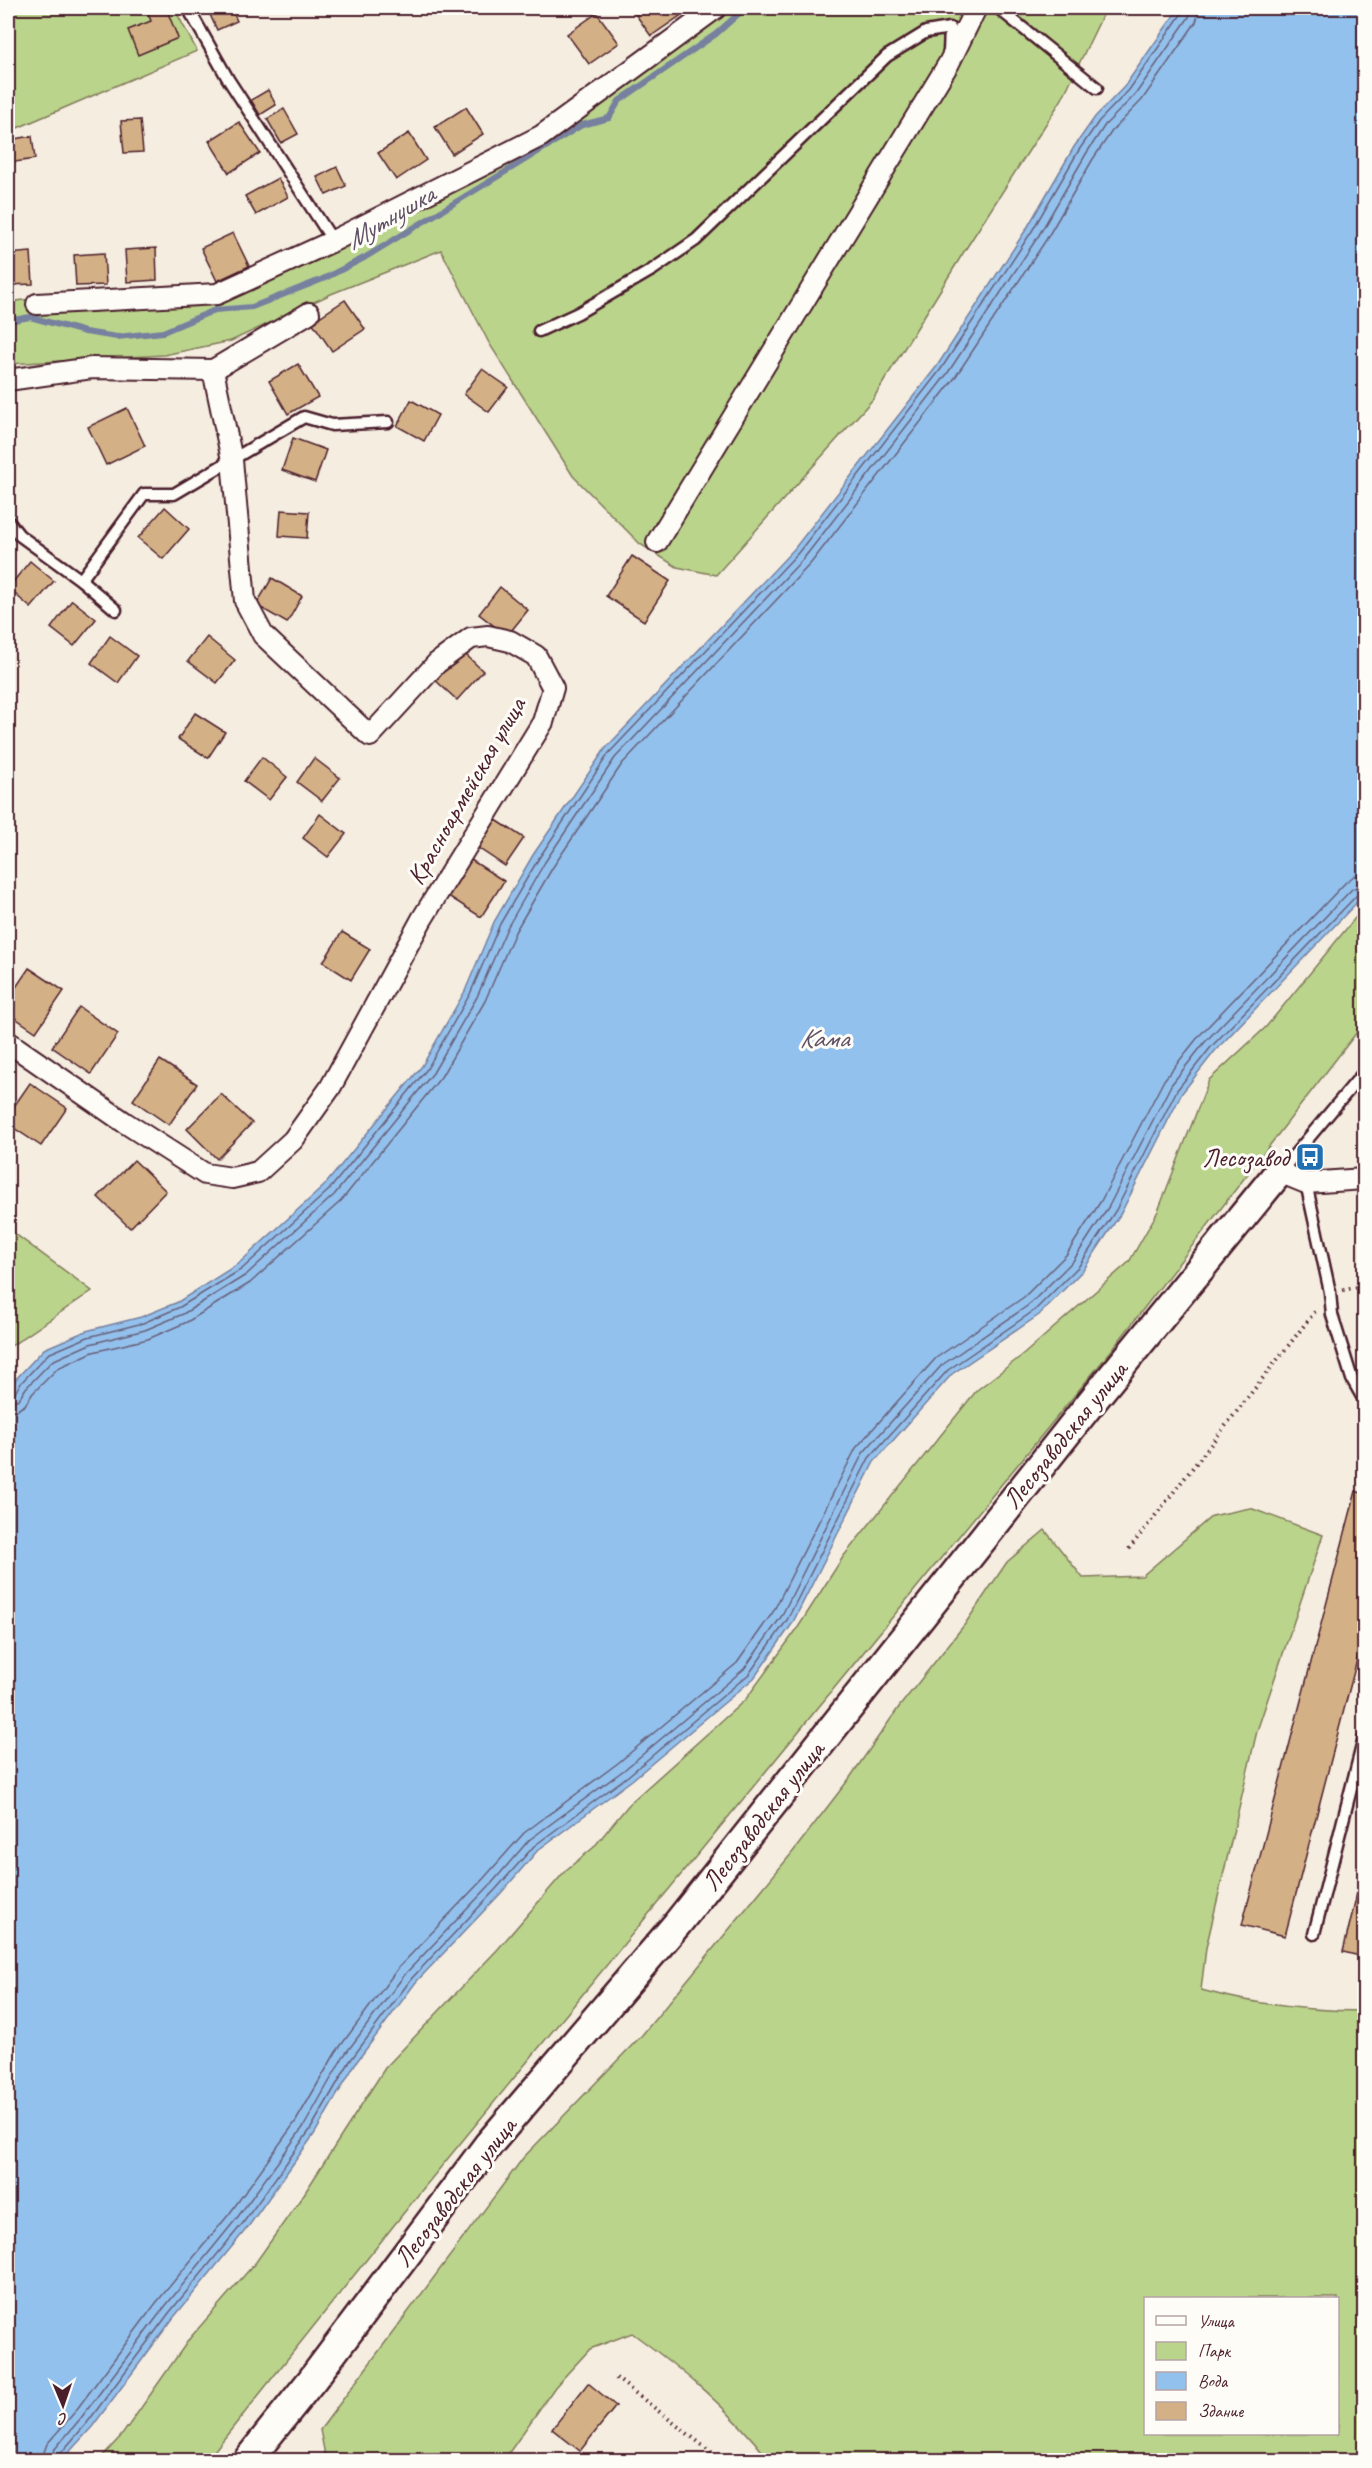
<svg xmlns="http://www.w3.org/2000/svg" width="1372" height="2468" font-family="Caveat,sans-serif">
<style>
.green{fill:#bad48b;stroke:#827a5b;stroke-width:1.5;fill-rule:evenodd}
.water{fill:#93c1ed;stroke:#76809f;stroke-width:1.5}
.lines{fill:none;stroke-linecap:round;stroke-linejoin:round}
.shore{stroke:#676079;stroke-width:1.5}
.stream{stroke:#76809f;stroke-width:6}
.building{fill:#d4b086;stroke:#4a1f2b;stroke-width:1.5}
.lane-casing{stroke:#4a1f2b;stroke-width:15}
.street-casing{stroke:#4a1f2b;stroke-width:24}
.secondary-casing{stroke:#4a1f2b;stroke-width:33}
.path{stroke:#4a1f2b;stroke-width:4;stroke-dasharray:1.5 4.5;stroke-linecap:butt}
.lane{stroke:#fdfcf7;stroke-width:10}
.street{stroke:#fdfcf7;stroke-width:20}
.secondary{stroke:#fdfcf7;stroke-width:28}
.labels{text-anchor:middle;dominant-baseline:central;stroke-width:6;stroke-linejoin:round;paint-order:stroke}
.street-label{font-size:26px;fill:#4a1f2b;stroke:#fdfcf7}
.poi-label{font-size:26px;fill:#4a1f2b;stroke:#fdfcf7;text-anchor:end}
.water-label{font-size:27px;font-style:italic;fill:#605065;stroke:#fdfcf7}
</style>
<rect width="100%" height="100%" fill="#f5ede0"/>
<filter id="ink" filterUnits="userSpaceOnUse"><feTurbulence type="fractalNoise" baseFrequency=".0167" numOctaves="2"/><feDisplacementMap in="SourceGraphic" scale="12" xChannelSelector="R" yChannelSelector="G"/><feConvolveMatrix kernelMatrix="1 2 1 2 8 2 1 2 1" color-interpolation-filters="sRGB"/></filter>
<g filter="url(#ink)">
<g class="green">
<path d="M8,8H174L197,51L8,132Z"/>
<path d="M727,8H1106L1062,99L965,250L873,399L716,575L677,567L640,544L573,476L489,343L441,250L331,294L231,341L164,355L8,364V302L32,299L218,301L548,138Z"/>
<path d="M1364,907V1023L1111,1351L422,2190L207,2460H99L122,2435L190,2338L256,2262L304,2194L385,2068L498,1949L566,1870L593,1848L631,1802L746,1699L797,1629L843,1557L977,1390L1024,1354L1129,1262L1158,1211L1209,1080L1266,1027Z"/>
<path d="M8,1204L12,1207L14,1233L92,1291L8,1348Z"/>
<path d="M1250,1508L1323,1535L1257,1731L1206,1948L1201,1990C1253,2004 1310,2011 1364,2011V2460H769C731,2410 683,2370 632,2333L590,2349L555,2387L508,2454L517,2460H326L320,2430L523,2158L642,2035L792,1853L849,1779L899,1707L965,1624L1007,1562L1045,1530L1083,1578L1142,1576L1212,1516ZM1146,2298H1338V2434H1146Z"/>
</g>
<path class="water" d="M1179,8H1364V895L1215,1051L1182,1093L1121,1213L1084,1269L1039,1315L952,1374L874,1462L792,1624L754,1678L632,1780L538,1850L501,1893L416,1982L355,2064L315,2133L248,2227L174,2317L92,2427L62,2460H8V1394L15,1380L44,1349L86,1331L141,1317L178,1302L238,1264L324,1186L422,1066L465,991L494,922L533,855L605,749L794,549L937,366L1027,228L1074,147L1095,117L1124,87Z"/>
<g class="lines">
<g class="shore">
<path d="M8,1395L15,1393L20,1384L48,1354L88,1337L143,1323L180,1307L242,1269L329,1190L427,1069L470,994L500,924L539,858L609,753L798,553L941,369L1032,231L1079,150L1099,121L1129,90L1182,13L1183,8"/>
<path d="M8,1403L19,1399L26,1388L52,1361L90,1344L145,1330L183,1314L246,1275L334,1195L433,1073L477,997L507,928L545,862L615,758L804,558L947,374L1039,235L1086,154L1105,125L1135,95L1189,17L1191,8"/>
<path d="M8,1412L17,1410L25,1405L33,1393L58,1368L93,1352L148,1339L187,1322L250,1283L341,1201L441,1077L485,1001L515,932L553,867L622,764L811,563L954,379L1046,240L1093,159L1112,131L1142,100L1196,22L1200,8"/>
<path d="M41,2460L47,2444L74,2413L156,2303L230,2213L296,2121L336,2052L399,1967L484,1878L524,1833L618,1763L737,1663L773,1612L856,1448L936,1358L1024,1297L1066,1255L1101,1201L1164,1080L1199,1036L1346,882L1354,876L1364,875"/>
<path d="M50,2460L54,2450L81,2418L163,2309L237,2218L304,2126L343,2057L406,1973L491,1884L529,1840L624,1770L744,1669L781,1617L863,1453L942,1365L1030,1304L1073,1261L1109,1206L1171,1085L1205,1042L1352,889L1364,884"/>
<path d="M58,2460L60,2454L87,2423L169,2313L243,2223L310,2130L350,2061L412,1978L496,1889L534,1846L628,1776L749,1674L787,1620L869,1458L948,1370L1035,1310L1079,1266L1116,1210L1177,1090L1211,1047L1358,894L1364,891"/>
</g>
<path class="stream" d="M8,321L30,317L85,332L117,337L163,332L215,310L252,307L323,279L364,258L582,125L609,118L619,101L716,34L745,8"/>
</g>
<g class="building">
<path d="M146,8H166L178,38L138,55L128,30L151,21Z"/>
<path d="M207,8H231L237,21L217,30Z"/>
<path d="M631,8H674L680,16L651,36Z"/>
<path d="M597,13L619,43L589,64L567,34Z"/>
<path d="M268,90L276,105L260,115L251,100Z"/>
<path d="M466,107L483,134L452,154L435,127Z"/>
<path d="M284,109L298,134L281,143L267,119Z"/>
<path d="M140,120L143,152L124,153L121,121Z"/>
<path d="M239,122L260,153L229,173L209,141Z"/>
<path d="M409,133L426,160L396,180L378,153Z"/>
<path d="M32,136L35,159L8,163V140Z"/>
<path d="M337,167L346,186L326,195L317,177Z"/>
<path d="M278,178L288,197L256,215L245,196Z"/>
<path d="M233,233L249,266L217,281L201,248Z"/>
<path d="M156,248L157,280L127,282L125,250Z"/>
<path d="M31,252L33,284L8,285V254Z"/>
<path d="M104,253L106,285L76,286L74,255Z"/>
<path d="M345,300L365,329L332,351L312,322Z"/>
<path d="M298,364L318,397L288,414L269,381Z"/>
<path d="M482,369L508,387L489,412L464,394Z"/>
<path d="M411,400L438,415L424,441L397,426Z"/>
<path d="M127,408L145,446L106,465L88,427Z"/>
<path d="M293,438L326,450L315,482L282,470Z"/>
<path d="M165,507L189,529L163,559L138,538Z"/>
<path d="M281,510L309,512L307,538L279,536Z"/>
<path d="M632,556L670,581L644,621L606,596Z"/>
<path d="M30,561L54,581L31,608L8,588Z"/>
<path d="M272,578L302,596L287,623L256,605Z"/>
<path d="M500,587L528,610L507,636L479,614Z"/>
<path d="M72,600L96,619L74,646L51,628Z"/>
<path d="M110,636L137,656L118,683L91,663Z"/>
<path d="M207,637L235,660L217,683L188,661Z"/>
<path d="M463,652L483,671L457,700L434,679Z"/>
<path d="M195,713L225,732L208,758L178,739Z"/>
<path d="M262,757L287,777L269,800L244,781Z"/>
<path d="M314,758L340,778L322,801L297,782Z"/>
<path d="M320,814L346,834L328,857L303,838Z"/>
<path d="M493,818L524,838L505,866L475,846Z"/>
<path d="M468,858L504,881L481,917L445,894Z"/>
<path d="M342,932L370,949L351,980L323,962Z"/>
<path d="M29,968L64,991L36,1032L8,1013V999Z"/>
<path d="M79,1007L118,1034L91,1074L52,1047Z"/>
<path d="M160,1060L197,1084L169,1125L133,1100Z"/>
<path d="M30,1083L67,1108L41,1146L8,1124V1115Z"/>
<path d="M221,1094L252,1123L217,1159L187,1129Z"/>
<path d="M134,1160L166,1191L130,1228L98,1197Z"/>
<path d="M1356,1491L1364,1494V1633L1285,1936L1242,1925Z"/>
<path d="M1364,1864V1957L1343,1952Z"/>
<path d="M588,2383L616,2406L580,2451L552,2429Z"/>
</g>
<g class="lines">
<g class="lane-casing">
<g id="lane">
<path d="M188,8L228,79L333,241"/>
<path d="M998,8L1097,88"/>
<path d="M539,331L578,313L652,270L696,240L887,56L926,32L950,28L949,53"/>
<path d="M8,521L19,535L81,580L116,610"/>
<path d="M81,580L144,494H174L304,417L332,425L388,422"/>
<path d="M1280,1172L1364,1072"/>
<path d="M1306,1183L1330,1292L1332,1315L1352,1379L1364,1400"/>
<path d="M1314,1934L1364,1738"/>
</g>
</g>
<g class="street-casing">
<g id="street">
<path d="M37,304L217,294L333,241L541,136L716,8"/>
<path d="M8,380L92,368L213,370L309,313"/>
<path d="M657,542L949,63L976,8"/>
<path d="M8,1042L124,1122L205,1174L232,1178L258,1172L293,1140L330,1088L422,919L543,722L553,688L536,656L510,641L488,636L471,638L437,663L370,736L263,635L245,601L232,460L213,370"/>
<path d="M1279,1172L1306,1183L1364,1179"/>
</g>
</g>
<g class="secondary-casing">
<path id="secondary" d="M248,2460L312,2380L489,2144L677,1924L1089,1405L1279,1172"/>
</g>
<g class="path">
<path d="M1343,1290L1364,1286"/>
<path d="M1129,1549L1317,1309"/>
<path d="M616,2378L715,2455L717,2460"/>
</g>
<use href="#lane" class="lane"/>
<use href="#street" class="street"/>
<use href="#secondary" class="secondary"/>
</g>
</g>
<defs>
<g id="bus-square" transform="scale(1.5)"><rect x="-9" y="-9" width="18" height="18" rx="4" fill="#1f6fb2" stroke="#fdfcf7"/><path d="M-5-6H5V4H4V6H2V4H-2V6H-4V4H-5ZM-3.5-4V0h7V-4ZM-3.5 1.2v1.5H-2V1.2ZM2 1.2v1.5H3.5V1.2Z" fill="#fff"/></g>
</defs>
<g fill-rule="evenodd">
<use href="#bus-square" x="1310" y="1157"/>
</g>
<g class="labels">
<g class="street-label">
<text transform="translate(466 791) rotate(-60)">Красноармейская улица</text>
<text transform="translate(1065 1435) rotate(-51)">Лесозаводская улица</text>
<text transform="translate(763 1816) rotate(-52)">Лесозаводская улица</text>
<text transform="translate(455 2192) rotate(-52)">Лесозаводская улица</text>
</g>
<g class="poi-label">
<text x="1289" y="1157">Лесозавод</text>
</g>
<g class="water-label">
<text transform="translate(390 217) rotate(-31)">Мутнушка</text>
<text x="824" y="1038">Кама</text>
</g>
</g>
<rect width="1372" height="2468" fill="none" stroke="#fdfcf7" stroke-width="30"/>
<rect x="15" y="15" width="1342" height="2438" fill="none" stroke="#4a1f2b" stroke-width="2" filter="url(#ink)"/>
<rect x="1144" y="2297" width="195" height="138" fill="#fdfcf7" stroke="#b5a4a5" stroke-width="1.5"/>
<rect x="1156" y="2316" width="30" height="9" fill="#fdfcf7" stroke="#b5a4a5" stroke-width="1.5"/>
<text x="1198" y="2327" font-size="18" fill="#4a1f2b">Улица</text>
<rect x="1156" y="2342" width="30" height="18" fill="#bad48b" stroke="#b5a4a5" stroke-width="1.5"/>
<text x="1198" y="2357" font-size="18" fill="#4a1f2b">Парк</text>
<rect x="1156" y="2372" width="30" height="18" fill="#93c1ed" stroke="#b5a4a5" stroke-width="1.5"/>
<text x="1198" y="2387" font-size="18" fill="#4a1f2b">Вода</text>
<rect x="1156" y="2402" width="30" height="18" fill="#d4b086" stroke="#b5a4a5" stroke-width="1.5"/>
<text x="1198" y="2417" font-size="18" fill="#4a1f2b">Здание</text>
<g transform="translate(63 2405) rotate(178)" stroke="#fdfcf7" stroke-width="4.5" paint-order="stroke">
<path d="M0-4.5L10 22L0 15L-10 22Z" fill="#4a1f2b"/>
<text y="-9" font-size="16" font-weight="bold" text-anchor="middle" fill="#4a1f2b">С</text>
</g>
</svg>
